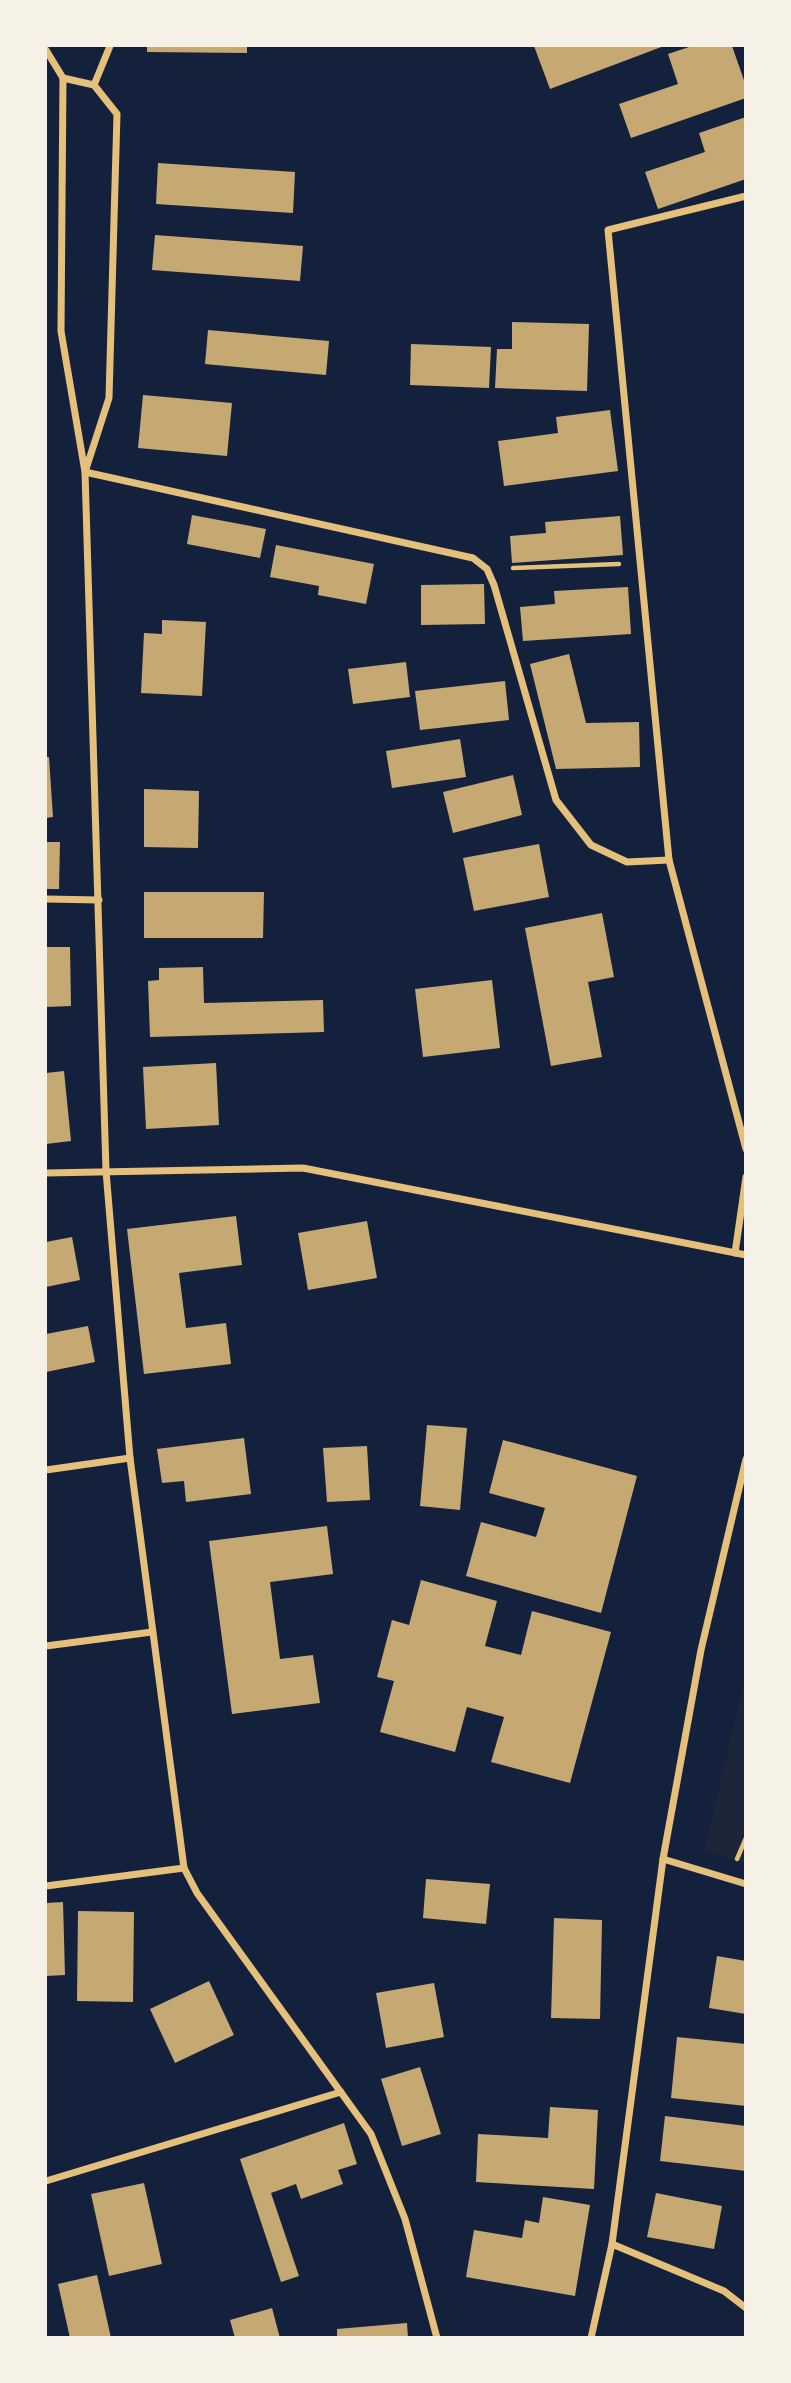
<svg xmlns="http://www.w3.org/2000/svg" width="791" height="2383" font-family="'PT Sans Narrow',sans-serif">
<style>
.green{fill:#1d2539}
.building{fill:#c6a872}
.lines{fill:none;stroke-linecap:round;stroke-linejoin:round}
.path{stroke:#e5c07b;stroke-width:4.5}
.minor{stroke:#e5c07b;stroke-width:7}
</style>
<rect width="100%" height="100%" fill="#14213d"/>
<path class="green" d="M745,1681V1863L704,1850Z"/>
<g class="building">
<path d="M147,46H247V53L147,52Z"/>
<path d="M534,46H664L550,89Z"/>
<path d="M692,46H732L746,86V98L631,138L619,104L678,84L668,54Z"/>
<path d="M746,117V179L658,209L645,172L705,152L699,133Z"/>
<path d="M158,163L295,172L293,213L156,204Z"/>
<path d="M155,235L303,246L300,281L152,270Z"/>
<path d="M512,322L589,324L587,391L495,388L497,349H512Z"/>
<path d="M208,330L329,341L326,375L205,364Z"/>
<path d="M411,344L491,347L489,388L410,385Z"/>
<path d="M143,395L232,403L227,456L138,448Z"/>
<path d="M610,410L618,471L504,486L498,441L558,433L556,417Z"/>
<path d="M192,515L266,529L260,558L187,544Z"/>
<path d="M620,516L623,555L512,563L510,536L546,533L545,522Z"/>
<path d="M276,545L374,564L366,604L318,595L319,586L270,577Z"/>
<path d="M484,584L485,624L421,625V585Z"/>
<path d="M628,587L631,634L523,641L520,607L555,604L554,591Z"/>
<path d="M162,620L206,622L202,696L141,693L144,633L162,634Z"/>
<path d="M569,654L586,723L639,722L640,767L556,769L530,664Z"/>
<path d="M406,662L410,697L353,704L348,669Z"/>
<path d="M505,681L509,720L420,730L415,691Z"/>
<path d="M460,739L466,777L392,788L386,751Z"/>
<path d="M46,757H49L53,817L46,818Z"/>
<path d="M513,775L522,815L453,833L443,792Z"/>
<path d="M144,789L199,791L198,848L144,847Z"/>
<path d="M46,842H60L59,889H46Z"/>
<path d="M539,844L549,897L474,911L463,858Z"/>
<path d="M144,892H264L263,938H144Z"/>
<path d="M602,913L614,977L588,982L602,1057L551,1066L525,928Z"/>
<path d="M46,947H70L71,1006L46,1007Z"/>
<path d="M203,967L204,1003L323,1000L324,1032L150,1037L148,981L159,980V968Z"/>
<path d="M492,980L500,1048L423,1057L415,989Z"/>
<path d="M216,1063L219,1125L146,1129L143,1067Z"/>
<path d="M64,1071L71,1141L46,1144V1073Z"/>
<path d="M236,1216L242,1265L179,1273L186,1328L226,1323L231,1364L144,1374L127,1229Z"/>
<path d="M367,1221L377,1278L308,1290L298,1233Z"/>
<path d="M72,1237L80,1280L46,1287V1242Z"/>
<path d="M88,1326L95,1362L46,1372V1334Z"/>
<path d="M427,1425L467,1428L460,1510L420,1506Z"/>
<path d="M244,1438L251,1494L186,1502L184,1481L162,1483L157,1449Z"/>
<path d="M503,1440L637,1476L601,1613L466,1576L481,1522L536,1537L545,1508L489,1493Z"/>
<path d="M367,1446L370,1500L327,1502L323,1448Z"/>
<path d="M327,1526L333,1574L270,1582L280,1659L313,1655L320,1703L232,1714L209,1541Z"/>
<path d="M421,1580L497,1601L485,1646L521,1655L532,1611L611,1632L570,1783L491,1762L504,1717L467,1707L455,1752L380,1732L394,1681L377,1677L392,1620L409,1625Z"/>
<path d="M426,1879L490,1884L486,1924L423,1918Z"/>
<path d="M63,1902L65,1975L46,1976V1903Z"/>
<path d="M78,1911L134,1912L133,2002L77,2001Z"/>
<path d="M554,1918L602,1920L600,2019L551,2018Z"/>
<path d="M717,1956L746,1961V2014L709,2008Z"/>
<path d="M209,1981L234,2035L175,2063L150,2009Z"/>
<path d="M434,1983L444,2037L386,2048L376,1993Z"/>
<path d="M677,2037L746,2044V2106L671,2098Z"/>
<path d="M420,2067L441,2134L402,2146L381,2079Z"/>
<path d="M550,2107L598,2110L594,2189L476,2182L478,2134L548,2138Z"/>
<path d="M665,2116L746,2126V2171L660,2161Z"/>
<path d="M344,2123L357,2164L338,2170L343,2184L301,2199L296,2184L271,2193L299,2276L281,2282L240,2159Z"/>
<path d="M144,2183L162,2264L109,2276L91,2194Z"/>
<path d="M656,2193L722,2206L714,2249L647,2237Z"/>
<path d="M543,2197L590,2205L575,2296L466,2277L474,2230L522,2238L525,2220L539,2223Z"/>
<path d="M97,2275L111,2338H70L58,2284Z"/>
<path d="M272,2308L280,2338H235L230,2320Z"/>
<path d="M407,2323L408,2338H337V2329Z"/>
</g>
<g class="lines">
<g class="path">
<path d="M513,568L619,564"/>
<path d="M737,1859L746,1838"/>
</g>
<g class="minor">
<path d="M110,46L94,85L117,114L109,398L85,472L106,1171L130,1458L184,1868L197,1893L371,2134L405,2219L437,2338"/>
<path d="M46,50L63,78"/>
<path d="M94,85L63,78L61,331L85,472L473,558L487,569L494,585L556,800L591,845L627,862L669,860"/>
<path d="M746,196L608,230L669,860L746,1149"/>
<path d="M46,899L99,900"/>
<path d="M46,1173L303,1168L746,1255"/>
<path d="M735,1253L746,1177"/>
<path d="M46,1470L130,1458"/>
<path d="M46,1646L152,1632"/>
<path d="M663,1859L746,1884"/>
<path d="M46,1886L184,1868"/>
<path d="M46,2181L341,2092"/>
<path d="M612,2244L724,2291L746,2308"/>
<path d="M591,2338L612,2244L663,1859L701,1650L746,1459"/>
</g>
</g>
<rect width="791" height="2383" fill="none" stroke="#f6f1e7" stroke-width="94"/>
</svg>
